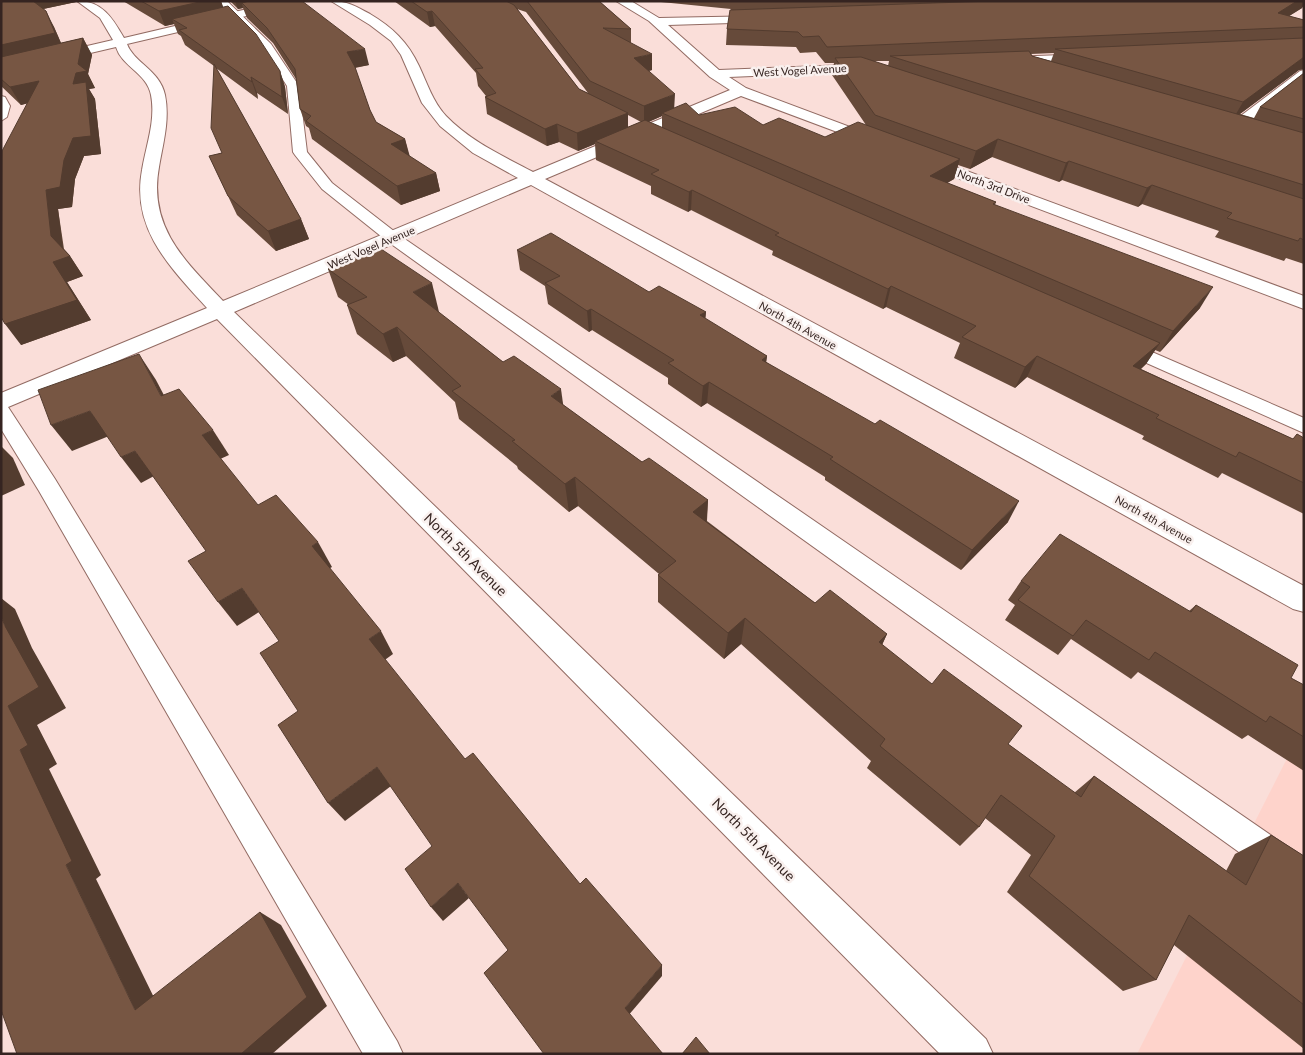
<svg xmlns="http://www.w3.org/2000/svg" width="1305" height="1055" font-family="Lato,sans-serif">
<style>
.built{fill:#fed3cb}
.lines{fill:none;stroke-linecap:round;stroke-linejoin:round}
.lane-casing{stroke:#926b63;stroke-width:2}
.street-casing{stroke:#926b63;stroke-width:2}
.lane{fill:#fff;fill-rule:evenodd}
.street{fill:#fff;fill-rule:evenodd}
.wall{fill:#664a3a;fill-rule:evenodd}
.shaded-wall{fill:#533c2f}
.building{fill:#775643;stroke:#533c2f}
.labels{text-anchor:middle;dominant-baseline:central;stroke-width:5;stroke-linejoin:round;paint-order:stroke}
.far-street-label{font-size:11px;fill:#352421;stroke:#f9f0ee}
.street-label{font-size:14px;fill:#352421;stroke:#f9f0ee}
</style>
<rect width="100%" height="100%" fill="#faded9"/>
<path class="built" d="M1304,725V1054H1137Z"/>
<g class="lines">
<g class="lane-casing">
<g id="lane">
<path d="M216,1H227L271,44L299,86L307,152L332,183L399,235L1304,858V894L1292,890L387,241L322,189L295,155L293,152L287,86L263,48Z"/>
<path d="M1304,70V79L1240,130H1230L1228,127L1230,124L1300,71Z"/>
<path d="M1,96L5,97L10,106L7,117L1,121Z"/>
<path d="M1122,339L1304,418V433L1115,349L1113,345L1115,341Z"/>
<path d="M1,405L8,407L55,479L397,1041L403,1054H363L39,491L1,429Z"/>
</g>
</g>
<g class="street-casing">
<g id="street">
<path d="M77,1C102,1 112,17 124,38L281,1H302L297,4L127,44C134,63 160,70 165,95C170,120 163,143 159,167C148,227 185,261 223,301L518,178L473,153L440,126L422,103L401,55L391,41L370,25L331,1C347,1 355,6 370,14C392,27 408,42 419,66C427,83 433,102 446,116C470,141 503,156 533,172L730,90L710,77L649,21L616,1H631L659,18L770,16L772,18L766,22L668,25L719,70L875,64L877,67L875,70L870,71L729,77L746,88L882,139L885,142L882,145H872L741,96L545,179L1304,586V612L1293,609L531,185L234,312L986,1039L993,1054H940L217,319L1,410V393L207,308C170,267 131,229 142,170C146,145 156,121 151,95C147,73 122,67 116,47L1,74V66L113,40L100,18Z"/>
<path d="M1090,54L1095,55L1096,58L1095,61L1008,65L1001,61L1008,57Z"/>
<path d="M921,154L1304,296V309L915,162L913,159L915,156Z"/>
</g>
</g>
<use href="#lane" class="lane"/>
<use href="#street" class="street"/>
</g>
<g class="wall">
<path d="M1,1H76V2L43,9L54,27L61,43L83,38L92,55L88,74L95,88L89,89L95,99L101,154L84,156L75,179L72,207L58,209L64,249L70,256L83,276L67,282L91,320L21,345L28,103L21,105L1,86Z"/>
<path d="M123,1H221L223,8L280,71L285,87L288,114L257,93L258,99L216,68L301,219L309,239L276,251L237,215L209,156L222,153L214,66L185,45L181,36L178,34L174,24L165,26Z"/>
<path d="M230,1H302L369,65L355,68L370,110L376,122L405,139L409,156L436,173L440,191L401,205L312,139L309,128L306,126L300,109L296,79L273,43L247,18L243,8L238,9Z"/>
<path d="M394,1H599L631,29V43L652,70L649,71L674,108L699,115L763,125L825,137L866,125L832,75L834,63H825L816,52L800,53L796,47L726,45L727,29L731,9L651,1H1304L1302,8L1289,16L1304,20V69L1299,70L1240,114L1254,118L1260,107L1304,73V264L1286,258L1284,261L1215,237L1219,231L1142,204L1138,207L1062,180L1059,182L992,157L970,169L958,165L954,179L947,183L996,202L995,205L1200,308L1160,352L1155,350L1146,364L1141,369L1293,439L1297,434L1304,438V514L1222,473L1218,478L1142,439L1144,436L1027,377L1015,388L954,358L960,343L886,307L883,309L772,255L773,251L691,210L688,212L651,194V186L596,160L595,144L578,151L559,142L547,146L487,114L485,97L486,96L478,86L476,73L435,26L430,27ZM517,9L526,12L588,93L579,89ZM1054,53L1051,61L1032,56L1031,54ZM873,61H889L888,66ZM628,115L641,122L628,127ZM662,116V128L648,122Z"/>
<path d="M517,250L649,292L706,312L705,319L767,356L766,362L1008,522L961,570L825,480V477L707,403L701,407L668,384V378L592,330L589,332L548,304L545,286L520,270Z"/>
<path d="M328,269L439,312H438L503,362L563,405L642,462L708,500L707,521L815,603L887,634L882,645L1008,744L1074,793L1094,776L1226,871L1235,854L1271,835L1304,856V1049L1174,945L1156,980L1123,991L1007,892L1031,855L985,818L979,827L960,846L867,768L871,761L741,644L724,659L658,602V575L659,574L578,506L569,512L518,469L517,466L459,419L455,402L406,356L393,362L357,334L347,305H349L338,297Z"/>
<path d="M1021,581L1189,611L1196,605L1291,678L1304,685V771L1248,735L1242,739L1138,672L1131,679L1071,639L1058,655L1005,620L1015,605L1008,600Z"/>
</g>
<g class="shaded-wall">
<path d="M1,1H76V2L1,18Z"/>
<path d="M204,1H221L225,12L172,19L174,24L165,26L159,11Z"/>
<path d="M235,1H275L242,3L243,8L238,9Z"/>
<path d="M1297,1H1304V5L1302,8L1270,28L1278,13Z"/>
<path d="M46,11L54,27L64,50L1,64V45Z"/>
<path d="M432,11L435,26L430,27L427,12Z"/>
<path d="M83,38L92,55L88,74L95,88L89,89L95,99L101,154L84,156L75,179L72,207L58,209L64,256L51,236L46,190L73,84Z"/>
<path d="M365,49L369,65L352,68L347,52Z"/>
<path d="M652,54V70L635,74L634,58Z"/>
<path d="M1304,57V69L1299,70L1233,119L1243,102Z"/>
<path d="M280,71L285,87L288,114L282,97Z"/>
<path d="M251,77L257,93L258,99L252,82Z"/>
<path d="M39,81L49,98L21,105L10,87Z"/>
<path d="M675,94L674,111L662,113V116L644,124V106Z"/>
<path d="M628,113V130L595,141V144L578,151L577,133Z"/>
<path d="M557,124L559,142L547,146L545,129Z"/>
<path d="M405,139L410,157L391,144Z"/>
<path d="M998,139L992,157L970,169L976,151Z"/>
<path d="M960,159L954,179L925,196L930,176Z"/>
<path d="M1069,161L1062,180L1059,182L1066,163Z"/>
<path d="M436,173L440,191L401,205L397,186Z"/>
<path d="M1152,185L1142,204L1138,207L1147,188Z"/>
<path d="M692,190L691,210L688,212L689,192Z"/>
<path d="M301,219L309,239L276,251L268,231Z"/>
<path d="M70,256L83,276L67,282L91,320L21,345L5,324L53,262Z"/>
<path d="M432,283L439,312L421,321L413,292Z"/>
<path d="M891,286L886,307L883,309L888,289Z"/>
<path d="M1213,287L1200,308L1160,352L1173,331Z"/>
<path d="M591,309L592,330L589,332L587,311Z"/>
<path d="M706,312L704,333L700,315Z"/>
<path d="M397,327L406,356L393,362L383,334Z"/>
<path d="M1160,343L1146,364L1120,387L1133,366Z"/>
<path d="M139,354L156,380L178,422L161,396Z"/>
<path d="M767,356L764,378L762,360Z"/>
<path d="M1037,356L1027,377L1015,388L1025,367Z"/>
<path d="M709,382L707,403L701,407L703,386Z"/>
<path d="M561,389L565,418L551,396Z"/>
<path d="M90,411L109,436L72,451L51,425Z"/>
<path d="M213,430L229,455L218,460L202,435Z"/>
<path d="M1,446L13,458L25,485L1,496Z"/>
<path d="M135,451L154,476L141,483L121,457Z"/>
<path d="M575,477L578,506L569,512L565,484Z"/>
<path d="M708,500L706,528L693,512Z"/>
<path d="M1019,501L1008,522L961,570L972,550Z"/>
<path d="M318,542L332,567L325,571L312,546Z"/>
<path d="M242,588L259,612L237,626L218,602Z"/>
<path d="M1,598L15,609L32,648L66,708L37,725L57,764L49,769L101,875L96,879L164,1018L135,1010L66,865L20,750L8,706L5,626L1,617Z"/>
<path d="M745,618L741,644L724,659L728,633Z"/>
<path d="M381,631L393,654L382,662L369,639Z"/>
<path d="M887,634L875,660L879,642Z"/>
<path d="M377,767L391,786L345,821L328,803Z"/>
<path d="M458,883L469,898L443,921L431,907Z"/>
<path d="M260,912L281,925L327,1006L272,1054H241Z"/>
<path d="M662,965V976L627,1017L625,1008Z"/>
</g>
<g class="building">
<path d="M5,1H33L46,11L55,33L1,45V2Z"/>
<path d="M141,1H204L159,11Z"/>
<path d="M249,1H302L365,49L347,52L355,67L370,110L376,122L405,139L391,144L436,173L397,186L306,121L311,116L300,109L295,69L267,28L242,3Z"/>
<path d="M411,1H506L514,5L579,89L628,113L577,133L557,124L545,129L485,97L496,93L475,69L483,68L432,11L427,12Z"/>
<path d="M527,1H599L631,29L603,28L652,54L634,58L675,94L644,106L590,81Z"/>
<path d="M992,1H1297L1278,13L1304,20V27L827,47L819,36L803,37L798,32L727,29L730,10Z"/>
<path d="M228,6L256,34L280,71L282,97L251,77L252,82L179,30L187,28L172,19Z"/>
<path d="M83,38L78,64L87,71L76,73L73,84L86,82L91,136L73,138L64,160L60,187L46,190L51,236L70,256L53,262L77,300L5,324L1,317L2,151L39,81L10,87L1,79V57Z"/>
<path d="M1304,38V57L1243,102L1055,49Z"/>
<path d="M1029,51L1032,56L1304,133V185L890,56Z"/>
<path d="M861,57L1304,199V240L1300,238L1298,241L1227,218L1232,213L1152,185L1147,188L1069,161L1066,163L998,139L976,151L875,115L835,58Z"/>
<path d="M214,64L269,162L301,219L268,231L228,196L209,156L222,153L211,128Z"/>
<path d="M1304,73V119L1260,107Z"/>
<path d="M686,103L699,115L735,107L763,125L779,118L825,137L858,122L960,159L930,176L996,202L993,204L1213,287L1173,331L662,113Z"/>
<path d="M645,120L1160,343L1133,366L1293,439L1297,434L1304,438V483L1239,452L1236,457L1156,418L1159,415L1037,356L1025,367L962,337L976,326L891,286L888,289L775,235L779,233L692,190L689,192L651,174L659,170L595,141Z"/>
<path d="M551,233L649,292L659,286L706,312L700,315L767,356L762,360L875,424L880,420L1019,501L972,550L830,459L833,457L709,382L703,386L668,363L674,360L591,309L587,311L545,283L560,276L517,250Z"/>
<path d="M378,247L432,283L413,292L503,362L514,356L561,389L551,396L642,462L649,458L708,500L693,512L815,603L830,590L887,634L879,642L932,684L944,669L1022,726L1008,744L1081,797L1094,776L1246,885L1271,835L1304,856V1005L1189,915L1156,980L1029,876L1055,836L1001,795L979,827L880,746L885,739L745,618L728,633L658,575L676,561L575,477L565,484L512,441L515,440L452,391L461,386L397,327L383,334L347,305L367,297L328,269Z"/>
<path d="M139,354L161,396L179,389L213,430L202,435L258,505L276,495L318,542L312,546L381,631L369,639L465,759L473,753L580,884L586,878L662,965L625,1008L663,1054H544L484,973L508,950L458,883L431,907L405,869L432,846L377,767L328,803L278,725L298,711L260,653L279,641L242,588L218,602L188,561L206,551L135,451L121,457L90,411L51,425L38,390Z"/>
<path d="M1060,534L1191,612L1196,605L1298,665L1291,678L1304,685V737L1270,716L1266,722L1155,652L1149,660L1086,620L1073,636L1018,600L1030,587L1021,581Z"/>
<path d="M1,617L5,626L39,687L8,706L28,745L20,750L72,861L66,865L135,1010L260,912L307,997L241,1054H17L1,1010Z"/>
<path d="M696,1037L710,1054H682Z"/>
</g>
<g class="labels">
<g class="far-street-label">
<text transform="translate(800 70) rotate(-3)">West Vogel Avenue</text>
<text transform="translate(994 186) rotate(21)">North 3rd Drive</text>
<text transform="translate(371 247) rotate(-23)">West Vogel Avenue</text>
<text transform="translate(798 325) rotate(29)">North 4th Avenue</text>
<text transform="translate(1154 519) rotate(29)">North 4th Avenue</text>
</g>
<g class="street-label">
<text transform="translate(466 554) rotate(45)">North 5th Avenue</text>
<text transform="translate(754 839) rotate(45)">North 5th Avenue</text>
</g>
</g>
<rect width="1305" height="1055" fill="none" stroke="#352421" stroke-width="5"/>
</svg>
